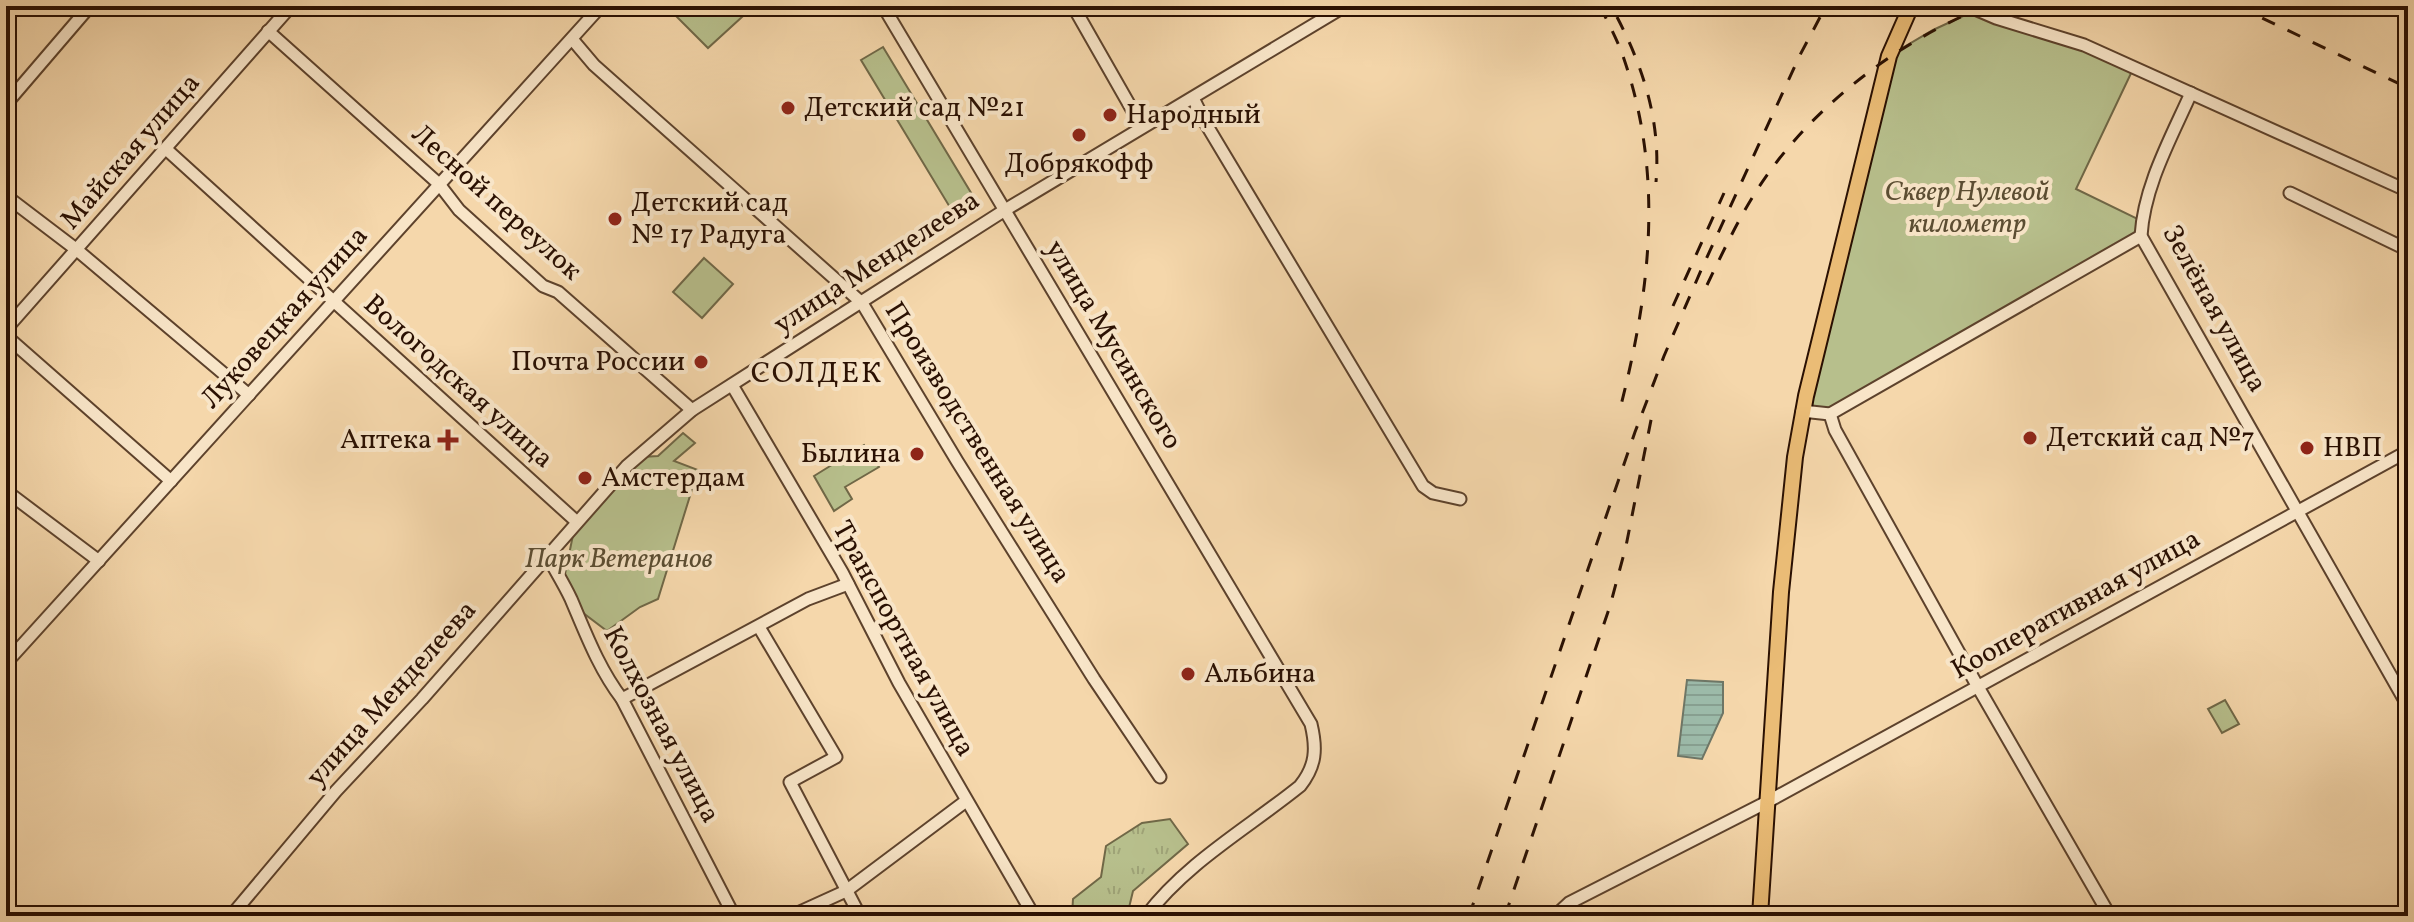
<svg xmlns="http://www.w3.org/2000/svg" width="2414" height="922" font-family="Vollkorn,serif">
<style>
.grass{fill:url(#grass-tufts);stroke:#706847;stroke-width:2}
.park{fill:#b7bf8c;stroke:#706847;stroke-width:2}
.water{fill:url(#water-rules);stroke:#6e7666;stroke-width:2}
.lines{fill:none;stroke-linecap:round;stroke-linejoin:round}
.minor-casing{stroke:#5d422c;stroke-width:15}
.major-casing{stroke:#2a1002;stroke-width:18}
.minor{stroke:#f8e5c8;stroke-width:11}
.major{stroke:#eabc76;stroke-width:14}
.rail{stroke:#2a1002;stroke-width:3;stroke-dasharray:14 14;stroke-linecap:butt}
.poi-dot{fill:#8f2418;stroke:#f8e5c8;stroke-width:3}
.labels{text-anchor:middle;dominant-baseline:central;stroke-width:8;stroke-linejoin:round;paint-order:stroke}
.poi-label{font-size:28px;fill:#2a1002;stroke:#f8e5c8;text-anchor:start}
.street-label{font-size:28px;fill:#2a1002;stroke:#f8e5c8}
.park-label{font-size:28px;font-style:italic;fill:#5b4d32;stroke:#f8e5c8}
.neighbourhood-label{font-size:30px;letter-spacing:2px;fill:#2a1002;stroke:#f8e5c8}
</style>
<defs>
<pattern id="grass-tufts" width="24" height="20" patternUnits="userSpaceOnUse" patternTransform="scale(2)"><rect width="24" height="20" fill="#b7bf8c"/><path d="M3 7l-1-3M5 7V3M7 7l1-3M15 17l-1-3M17 17v-4M19 17l1-3" fill="none" stroke="#9ea377"/></pattern>
<pattern id="water-rules" width="6" height="5" patternUnits="userSpaceOnUse" patternTransform="scale(2)"><rect width="6" height="5" fill="#9cbaa9"/><path d="M0 2.5h6" fill="none" stroke="#879f90"/></pattern>
</defs>
<rect width="100%" height="100%" fill="#f5d7ab"/>
<filter id="stains"><feTurbulence type="fractalNoise" baseFrequency=".0025" numOctaves="4"/><feColorMatrix values="0 0 0 0 .2 0 0 0 0 .09 0 0 0 0 .02 0 0 0 .5 -.17"/></filter>
<radialGradient id="worn" r=".72"><stop offset=".6" stop-color="#630" stop-opacity="0"/><stop offset="1" stop-color="#630" stop-opacity=".3"/></radialGradient>
<path class="grass" d="M1170,819L1188,844L1133,891L1127,916H1072L1073,899L1101,877L1106,846L1142,823Z"/>
<g class="park">
<path d="M688,6H754L708,48L677,17Z"/>
<path d="M1976,10L2134,67L2076,189L2142,221L2141,236L1830,414L1802,411L1889,56L1933,30Z"/>
<path d="M883,47L976,201L954,214L861,60Z"/>
<path d="M704,258L733,284L702,318L673,292Z"/>
<path d="M683,433L695,443L674,461L698,470L658,599L640,607L607,631L574,606L563,584L573,535L642,457L658,456Z"/>
<path d="M864,445L879,467L845,487L852,499L834,511L814,476Z"/>
<path d="M2225,700L2239,724L2222,733L2208,709Z"/>
</g>
<path class="water" d="M1687,680L1723,682V713L1702,759L1678,756Z"/>
<g class="lines">
<g class="minor-casing">
<g id="minor">
<path d="M883,6L1311,724C1317,749 1316,766 1300,786C1248,828 1187,862 1146,916"/>
<path d="M1073,6L1142,127"/>
<path d="M1968,6L1996,18L2084,45L2408,191"/>
<path d="M268,31L439,184L459,210L543,286L558,292L692,410"/>
<path d="M572,39L594,65L862,303L957,461L1094,679L1160,777"/>
<path d="M2191,93C2171,138 2144,186 2141,236L2408,706"/>
<path d="M1193,98L1206,124L1423,486L1433,493L1460,499"/>
<path d="M6,104L90,6"/>
<path d="M166,149L577,522"/>
<path d="M2290,193L2408,250"/>
<path d="M6,196L77,250L249,395"/>
<path d="M6,329L291,6"/>
<path d="M6,336L171,481"/>
<path d="M732,385L842,572L899,683L1034,916"/>
<path d="M1802,411L1830,414L2141,236"/>
<path d="M1830,414L1835,430L1978,687L2110,916"/>
<path d="M6,491L99,561"/>
<path d="M547,555C555,570 564,584 571,599C586,634 599,669 622,699L734,916"/>
<path d="M759,627L836,757L790,782L860,916"/>
<path d="M6,663L601,6"/>
<path d="M622,699L808,599L848,584"/>
<path d="M231,916L336,791L422,699L627,466L692,410L1005,210L1345,6"/>
<path d="M791,916L846,891L966,801"/>
<path d="M1555,916L1569,903L1767,802L2408,451"/>
</g>
</g>
<g class="major-casing">
<path id="major" d="M1760,916L1781,592L1795,457L1806,396L1889,56L1911,6"/>
</g>
<use href="#minor" class="minor"/>
<use href="#major" class="major"/>
<g class="rail">
<path d="M1600,6C1608,23 1617,39 1623,56C1665,177 1650,293 1619,413"/>
<path d="M2237,6L2408,88"/>
<path d="M1617,17C1644,69 1661,123 1656,182"/>
<path d="M1707,285C1721,256 1735,226 1752,198C1804,112 1894,43 1986,6"/>
<path d="M1673,306L1724,193"/>
<path d="M1469,916L1635,432L1664,356L1702,268L1800,55L1826,6"/>
<path d="M1505,916L1610,606L1626,546L1653,410"/>
</g>
</g>
<g class="poi-dot">
<circle cx="788" cy="108" r="8"/>
<circle cx="1110" cy="115" r="8"/>
<circle cx="1079" cy="135" r="8"/>
<circle cx="615" cy="219" r="8"/>
<circle cx="701" cy="362" r="8"/>
<circle cx="2030" cy="438" r="8"/>
<path d="M444 428h8v8h8v8h-8v8h-8v-8h-8v-8h8z"/>
<circle cx="2307" cy="448" r="8"/>
<circle cx="917" cy="454" r="8"/>
<circle cx="585" cy="478" r="8"/>
<circle cx="1188" cy="674" r="8"/>
</g>
<g class="labels">
<g class="poi-label">
<text x="804" y="108">Детский сад №21</text>
<text x="1126" y="115">Народный</text>
<text x="1079" y="164" text-anchor="middle">Добрякофф</text>
<text x="631" y="203">Детский сад<tspan x="631" dy="32">№ 17 Радуга</tspan></text>
<text x="685" y="362" text-anchor="end">Почта России</text>
<text x="2046" y="438">Детский сад №7</text>
<text x="432" y="440" text-anchor="end">Аптека</text>
<text x="2323" y="448">НВП</text>
<text x="901" y="454" text-anchor="end">Былина</text>
<text x="601" y="478">Амстердам</text>
<text x="1204" y="674">Альбина</text>
</g>
<g class="street-label">
<text transform="translate(131 152) rotate(-49)">Майская улица</text>
<text transform="translate(496 203) rotate(42)">Лесной переулок</text>
<text transform="translate(877 263) rotate(-33)">улица Менделеева</text>
<text transform="translate(2214 309) rotate(61)">Зелёная улица</text>
<text transform="translate(285 318) rotate(-48)">Луковецкая улица</text>
<text transform="translate(1113 345) rotate(59)">улица Мусинского</text>
<text transform="translate(458 382) rotate(42)">Вологодская улица</text>
<text transform="translate(977 443) rotate(58)">Производственная улица</text>
<text transform="translate(2076 605) rotate(-29)">Кооперативная улица</text>
<text transform="translate(903 639) rotate(61)">Транспортная улица</text>
<text transform="translate(392 694) rotate(-48)">улица Менделеева</text>
<text transform="translate(661 725) rotate(62)">Колхозная улица</text>
</g>
<g class="park-label">
<text x="1967" y="192">Сквер Нулевой<tspan x="1967" dy="32">километр</tspan></text>
<text x="619" y="559">Парк Ветеранов</text>
</g>
<g class="neighbourhood-label">
<text x="817" y="374">СОЛДЕК</text>
</g>
</g>
<rect width="2414" height="922" fill="none" stroke="#f5d7ab" stroke-width="32"/>
<rect x="8" y="8" width="2398" height="906" fill="none" stroke="#2a1002" stroke-width="4"/>
<rect x="16" y="16" width="2382" height="890" fill="none" stroke="#2a1002" stroke-width="2"/>
<rect width="100%" height="100%" filter="url(#stains)"/>
<rect width="100%" height="100%" fill="url(#worn)"/>
</svg>
